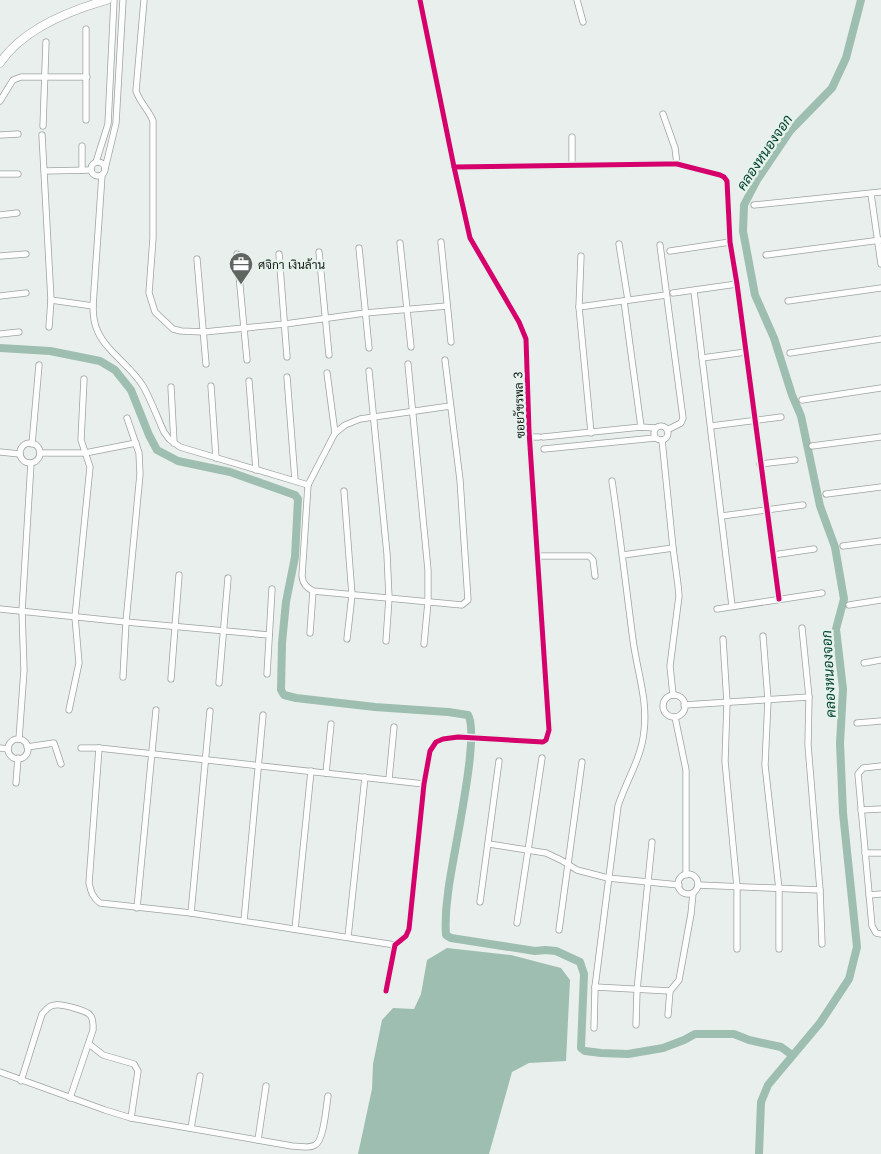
<svg xmlns="http://www.w3.org/2000/svg" width="881" height="1154" font-family="Inter,Sarabun,sans-serif">
<style>
.water{fill:#9dbeb0}
.lines{fill:none;stroke-linecap:round;stroke-linejoin:round}
.canal{stroke:#9dbeb0;stroke-width:8}
.minor-casing{stroke:#9ea3a0;stroke-width:7}
.tertiary-casing{stroke:#9ea3a0;stroke-width:9}
.minor{stroke:#fcfdfc;stroke-width:5.5}
.tertiary{stroke:#fcfdfc;stroke-width:8}
.cycleway-casing{stroke:#e6f2ec;stroke-width:8}
.cycleway{stroke:#d6006c;stroke-width:5}
.labels{text-anchor:middle;dominant-baseline:central;stroke-width:5;stroke-linejoin:round;paint-order:stroke}
.poi-label{font-size:12px;fill:#161a18;stroke:#e6f2ec;text-anchor:start}
.street-label{font-size:12px;fill:#161a18;stroke:#e6f2ec}
.water-label{font-size:14px;font-style:italic;fill:#03422f;stroke:#e6f2ec}
</style>
<rect width="100%" height="100%" fill="#e9efec"/>
<path class="water" d="M447,948L511,955L561,968L570,980L566,1061L529,1063L512,1072L489,1154H358L372,1089L373,1064L382,1020L393,1008L414,1009L421,994L427,960Z"/>
<g class="lines">
<g class="canal">
<path d="M0,348L50,351L100,361L115,370L131,390L149,435L157,450L178,461L230,472L295,495L298,499L295,557L286,602L282,643L281,690L284,695L296,698L375,707L448,712L468,715C481,735 451,862 448,893C446,907 445,921 446,935L451,938L535,951L545,950L556,951L580,962L584,974L581,1048L585,1051L601,1053L628,1054L663,1048L684,1040L695,1034H734L749,1040L781,1047L792,1055"/>
<path d="M759,1154L761,1102L768,1085L820,1023L849,979L857,947L843,813L840,743L843,689L836,629L844,599L835,547L820,506L801,416L792,395L774,338L755,295L743,231L744,205L757,180L790,131L832,88L846,58L861,0"/>
</g>
<g class="minor-casing">
<g id="minor">
<path d="M144,0L136,91C140,103 149,110 153,121V238L149,293L155,312L173,329L181,331L204,332L285,324L365,313L447,306"/>
<path d="M577,0L583,22"/>
<path d="M0,101L13,80L21,77H87"/>
<path d="M663,114L675,148L677,164"/>
<path d="M86,120V29"/>
<path d="M43,126L46,42"/>
<path d="M0,135L18,134"/>
<path d="M42,135L51,300L49,327"/>
<path d="M82,146V170"/>
<circle cx="98" cy="169" r="7"/>
<path d="M96,162L108,124L114,0"/>
<path d="M572,164V137"/>
<path d="M454,167L665,164H677L720,175L724,177L727,181L730,242L737,284L779,599"/>
<path d="M105,169L116,123L123,0"/>
<path d="M45,171L91,170"/>
<path d="M0,174H18"/>
<path d="M102,175L93,306C93,314 94,324 98,332C107,352 131,366 143,386C151,400 157,417 164,432L169,439L180,447L308,485"/>
<path d="M871,194L881,264"/>
<path d="M754,205L881,192"/>
<path d="M0,215L17,213"/>
<path d="M441,242L451,342"/>
<path d="M400,243L411,347"/>
<path d="M619,244L628,300"/>
<path d="M660,245L683,418L681,423L667,430"/>
<path d="M359,248L369,348"/>
<path d="M670,251L730,242"/>
<path d="M319,252L329,355"/>
<path d="M237,254L247,360"/>
<path d="M279,254L287,357"/>
<path d="M766,255L881,240"/>
<path d="M0,256L26,254"/>
<path d="M581,256L579,307L591,433"/>
<path d="M197,259L206,364"/>
<path d="M694,291L732,606"/>
<path d="M673,293L737,284"/>
<path d="M0,296L26,293"/>
<path d="M51,300L93,306"/>
<path d="M624,301L641,427"/>
<path d="M788,301L881,288"/>
<path d="M579,307L666,295"/>
<path d="M0,334L19,332"/>
<path d="M790,353L881,339"/>
<path d="M702,358L746,352"/>
<path d="M445,360L460,480L468,600L462,605L313,591C306,587 303,584 302,576L308,485L335,433L345,425L360,419L450,406"/>
<path d="M408,364L428,570V602L424,644"/>
<path d="M369,371L387,554L389,598L386,641"/>
<path d="M327,373L335,433"/>
<path d="M287,377L295,480"/>
<path d="M249,381L256,470"/>
<path d="M211,386L216,458"/>
<path d="M171,387L174,443"/>
<path d="M802,400L881,388"/>
<circle cx="661" cy="433" r="7"/>
<path d="M711,426L781,417"/>
<path d="M530,437H539"/>
<path d="M543,437L641,427L655,428"/>
<path d="M662,440L673,548L678,585L679,596L670,666L673,695"/>
<circle cx="30" cy="453" r="10"/>
<path d="M32,444L39,365"/>
<path d="M812,446L881,437"/>
<path d="M544,449L655,438"/>
<path d="M0,452L20,454"/>
<path d="M40,453H85L136,443"/>
<path d="M760,464L795,460"/>
<path d="M344,491L352,595L347,639"/>
<path d="M826,494L881,487"/>
<path d="M722,516L803,505"/>
<path d="M843,546L881,541"/>
<path d="M623,555L673,548"/>
<path d="M773,555L814,549"/>
<path d="M538,556H589L593,560L595,576"/>
<path d="M849,605L881,600"/>
<path d="M0,609L126,622L269,635"/>
<path d="M717,609L822,593"/>
<path d="M802,628L809,697L808,745L820,890L822,944"/>
<path d="M310,633L313,591"/>
<path d="M763,636L768,700L765,765L779,889V949"/>
<path d="M723,639L727,703L725,761L737,887V949"/>
<path d="M864,663L881,660"/>
<path d="M267,674L272,589"/>
<path d="M123,677L126,622L140,474L139,453L127,418"/>
<path d="M171,679L179,575"/>
<path d="M219,683L228,578"/>
<circle cx="674" cy="706" r="11"/>
<path d="M684,705L809,697"/>
<path d="M69,710L79,663L75,617L90,467L81,440L84,379"/>
<path d="M675,717L686,770V875"/>
<path d="M857,723L881,721"/>
<path d="M19,739L24,670L22,611L31,463"/>
<circle cx="18" cy="749" r="10"/>
<path d="M27,747L54,743L61,764"/>
<path d="M0,748L8,749"/>
<path d="M81,748H99L424,784"/>
<path d="M99,748L89,883C91,892 93,898 100,903L191,913L395,945"/>
<path d="M881,766L863,768L858,774L872,926L876,933L881,934"/>
<path d="M326,773L331,724"/>
<path d="M389,779L394,727"/>
<path d="M16,783L18,758"/>
<path d="M861,810L881,809"/>
<path d="M489,844L546,853L561,860L577,870L608,878L679,885"/>
<path d="M865,853H881"/>
<circle cx="688" cy="884" r="10"/>
<path d="M698,885L820,890"/>
<path d="M869,895L881,894"/>
<path d="M480,902L499,761"/>
<path d="M137,908L156,710"/>
<path d="M191,913L210,711"/>
<path d="M244,921L263,715"/>
<path d="M517,923L542,758"/>
<path d="M295,929L311,771"/>
<path d="M559,930L582,762"/>
<path d="M348,937L365,777"/>
<path d="M595,987L670,991L679,980L691,914L693,893"/>
<path d="M386,991L395,945L406,936L409,929L424,784L430,751L436,742L443,739L458,737L543,742L546,740L549,730L529,431L526,339L519,322L470,238L454,167L420,0"/>
<path d="M668,1015L670,991"/>
<path d="M636,1025L637,990L652,842"/>
<path d="M594,1028L595,987L618,806C626,781 642,757 644,731C648,700 637,671 633,640C626,587 620,534 612,481"/>
<path d="M89,1044L103,1055L134,1064L138,1071L131,1118"/>
<path d="M0,1072L105,1110L131,1118L292,1146C299,1146 309,1149 315,1145C324,1141 326,1107 328,1096"/>
<path d="M21,1081L42,1014C46,1010 49,1005 55,1005C61,1004 86,1010 90,1015C94,1019 93,1025 93,1030L70,1098"/>
<path d="M191,1128L200,1076"/>
<path d="M258,1140L266,1086"/>
</g>
</g>
<g class="tertiary-casing">
<path id="tertiary" d="M0,63C23,29 68,11 107,0"/>
</g>
<use href="#minor" class="minor"/>
<use href="#tertiary" class="tertiary"/>
<g class="cycleway-casing">
<g id="cycleway">
<path d="M454,167L665,164H677L720,175L724,177L727,181L730,242L737,284L779,599"/>
<path d="M386,991L395,945L406,936L409,929L424,784L430,751L436,742L443,739L458,737L543,742L546,740L549,730L529,431L526,339L519,322L470,238L454,167L420,0"/>
</g>
</g>
<use href="#cycleway" class="cycleway"/>
</g>
<defs>
<g id="office-pin" transform="scale(1.25)"><path d="M0 17L-7.5 6A9.5 9.5 0 1 1 7.5 6Z" fill="#606562" stroke="#e6f2ec"/><path d="M-6-3h4V-5.5h4V-3h4V5H-6ZM-1-4.5V-3h2v-1.5ZM-6 0V1H6V0Z" fill="#fff"/></g>
</defs>
<g fill-rule="evenodd">
<use href="#office-pin" x="241" y="264"/>
</g>
<g class="labels">
<g class="poi-label">
<text x="258" y="264">ศจิกา เงินล้าน</text>
</g>
<g class="street-label">
<text transform="translate(519 405) rotate(-92)">ซอยวัชรพล 3</text>
</g>
<g class="water-label">
<text transform="translate(764 152) rotate(-56)">คลองหนองจอก</text>
<text transform="translate(828 674) rotate(-93)">คลองหนองจอก</text>
</g>
</g>
</svg>
